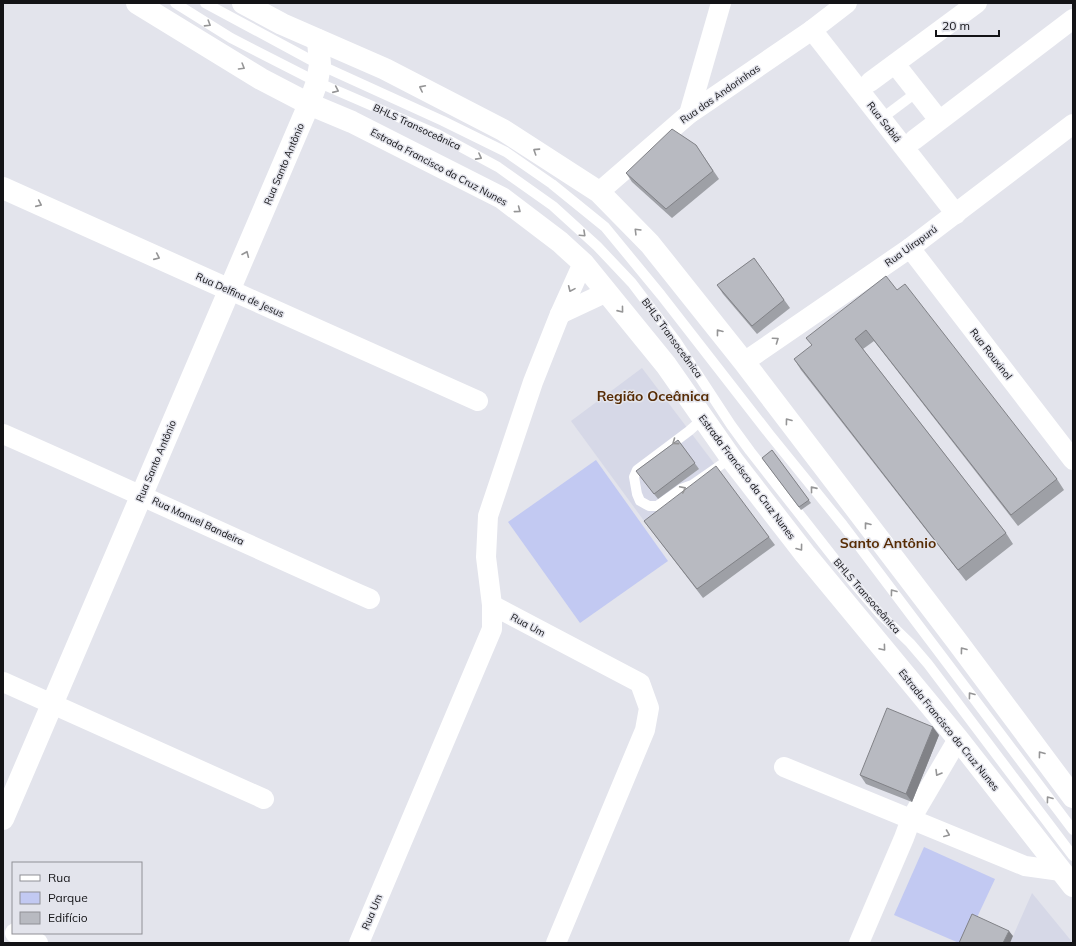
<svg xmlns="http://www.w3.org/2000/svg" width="1076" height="946" font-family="Mulish,sans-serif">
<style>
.built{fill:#d6d8e7}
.green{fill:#c2c9f2}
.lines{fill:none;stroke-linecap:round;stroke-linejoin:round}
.lane{stroke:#fff;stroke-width:10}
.street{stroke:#fff;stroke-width:20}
.secondary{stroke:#fff;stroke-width:22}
.wall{fill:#9ea0a6}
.shaded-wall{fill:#818287}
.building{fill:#b8bac1;stroke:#818287}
.oneway{stroke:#959596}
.labels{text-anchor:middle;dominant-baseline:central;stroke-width:3;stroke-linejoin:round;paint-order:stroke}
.street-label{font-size:10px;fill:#131316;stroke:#e3e4ec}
.district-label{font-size:14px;font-weight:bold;fill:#572c05;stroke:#e3e4ec}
</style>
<rect width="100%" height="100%" fill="#e3e4ec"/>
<g class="built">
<path d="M642,368L722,474L650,529L571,421Z"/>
<path d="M1032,893L1073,943H1010Z"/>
</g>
<g class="green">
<path d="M596,460L668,561L580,623L508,522Z"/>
<path d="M924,847L995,879L965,943H959L894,915Z"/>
</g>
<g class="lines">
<g class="lane">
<path d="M175,3L231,38L317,82L437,134L498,167L553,206L597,246L632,283L676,341L731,425L750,451L852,581L881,615L910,643L928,664L1073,856"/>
<path d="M205,3L320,65L443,121L506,152L552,184L605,227L661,295L770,435L843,525L1073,830"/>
<path d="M881,119L917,92"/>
<path d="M700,414L698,423L689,431L637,470L634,477L637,494L640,501L649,506H657L681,489L692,485L725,462L734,464"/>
</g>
<g class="street">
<path d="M812,30L956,214"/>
<path d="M895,64L939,120"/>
<path d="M870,82L977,3"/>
<path d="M689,114L721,3"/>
<path d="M914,140L1073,19"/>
<path d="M599,192L689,114L812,30L847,3"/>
<path d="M910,248L1073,460"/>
<path d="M230,290L478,401"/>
<path d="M560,314L607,292"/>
<path d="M744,362L910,248L1073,124"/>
<path d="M3,434C126,488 248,545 370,599"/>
<path d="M492,605L486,557L488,516L533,382L560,314L583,263"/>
<path d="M3,682L264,799"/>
<path d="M784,767L1025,866L1061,871"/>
<path d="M15,933L38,943"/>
<path d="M359,943L492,629V605L640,683L649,708L645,730L556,943"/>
<path d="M859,943L904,838L911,819L958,739"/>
</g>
<g class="secondary">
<path d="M137,3L261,79L309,104L352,122L502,198L560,242L583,263L666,365L733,461L805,554L958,739L1073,886"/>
<path d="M243,3L282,24L385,69L503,130L599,192L650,244L744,362L956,640L1073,797"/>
<path d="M3,188L230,290"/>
<path d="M3,819L309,104L317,82L320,65L318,40"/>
</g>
</g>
<g class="wall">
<path d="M696,145L719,179L672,218L632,182L626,173Z"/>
<path d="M754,258L790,308L757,334L723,294L717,285Z"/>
<path d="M897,290L1057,479L1064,490L1018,526L874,341L863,349L1006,533L1013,544L966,581L801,370L794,359Z"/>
<path d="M678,440L699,469L658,499L636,471Z"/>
<path d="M772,450L811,503L801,510L762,458Z"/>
<path d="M644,521L769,537L775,545L703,598Z"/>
<path d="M939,735L912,802L866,784L860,775Z"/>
</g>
<g class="shaded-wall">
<path d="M933,727L939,735L912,802L906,794Z"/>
<path d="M1009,931L1013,936L1010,943H1003Z"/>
</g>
<g class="building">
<path d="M672,129L696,145L713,171L666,209L626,173Z"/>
<path d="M754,258L784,300L752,326L717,285Z"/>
<path d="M886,276L897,290L905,284L1057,479L1011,515L866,330L855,339L1006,533L958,570L794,359L812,345L806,338Z"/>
<path d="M678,440L695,463L654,494L636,471Z"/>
<path d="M772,450L809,500L799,507L762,458Z"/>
<path d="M716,466L769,537L697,589L644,521Z"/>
<path d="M887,708L933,727L906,794L860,775Z"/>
<path d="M972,914L1009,931L1003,943H959Z"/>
</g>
<defs><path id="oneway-chevron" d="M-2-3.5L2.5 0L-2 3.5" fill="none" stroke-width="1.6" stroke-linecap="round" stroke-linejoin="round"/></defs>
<g class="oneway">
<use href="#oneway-chevron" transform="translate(208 24) rotate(32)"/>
<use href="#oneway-chevron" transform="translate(242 67) rotate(31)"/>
<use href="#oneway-chevron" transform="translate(422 88) rotate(-153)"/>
<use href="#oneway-chevron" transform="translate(336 90) rotate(24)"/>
<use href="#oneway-chevron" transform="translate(536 151) rotate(-147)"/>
<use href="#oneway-chevron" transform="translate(479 157) rotate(28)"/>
<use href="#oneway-chevron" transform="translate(39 204) rotate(24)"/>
<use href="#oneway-chevron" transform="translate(518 210) rotate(37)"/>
<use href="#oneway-chevron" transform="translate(637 231) rotate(-135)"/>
<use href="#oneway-chevron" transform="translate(583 234) rotate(43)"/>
<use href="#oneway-chevron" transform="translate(246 254) rotate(-67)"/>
<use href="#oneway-chevron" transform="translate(157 257) rotate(24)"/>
<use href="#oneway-chevron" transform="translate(571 289) rotate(114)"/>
<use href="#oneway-chevron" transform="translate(621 310) rotate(51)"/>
<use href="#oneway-chevron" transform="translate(719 332) rotate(-128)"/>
<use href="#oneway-chevron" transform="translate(776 340) rotate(-35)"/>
<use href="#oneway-chevron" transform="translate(788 421) rotate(-127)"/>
<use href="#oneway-chevron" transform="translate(675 442) rotate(144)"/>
<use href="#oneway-chevron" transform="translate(683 489) rotate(-27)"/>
<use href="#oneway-chevron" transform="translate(813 489) rotate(-129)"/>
<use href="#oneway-chevron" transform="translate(867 525) rotate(-128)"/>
<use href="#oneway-chevron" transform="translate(800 548) rotate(53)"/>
<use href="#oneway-chevron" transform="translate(893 592) rotate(-127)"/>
<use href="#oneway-chevron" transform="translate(883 648) rotate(50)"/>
<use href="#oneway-chevron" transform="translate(963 650) rotate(-127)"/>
<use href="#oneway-chevron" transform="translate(971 695) rotate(-127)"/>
<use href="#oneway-chevron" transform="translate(1041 754) rotate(-127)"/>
<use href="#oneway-chevron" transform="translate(938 773) rotate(121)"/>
<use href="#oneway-chevron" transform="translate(1049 799) rotate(-127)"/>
<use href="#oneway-chevron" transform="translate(947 834) rotate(22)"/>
</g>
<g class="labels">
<g class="street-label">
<text transform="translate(720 94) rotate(-35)">Rua das Andorinhas</text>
<text transform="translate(884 122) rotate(52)">Rua Sabiá</text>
<text transform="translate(417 127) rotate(25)">BHLS Transoceânica</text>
<text transform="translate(284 164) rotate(-67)">Rua Santo Antônio</text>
<text transform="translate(439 167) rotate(28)">Estrada Francisco da Cruz Nunes</text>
<text transform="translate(911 246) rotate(-36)">Rua Uirapurú</text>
<text transform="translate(240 295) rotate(24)">Rua Delfina de Jesus</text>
<text transform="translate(672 338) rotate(54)">BHLS Transoceânica</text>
<text transform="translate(991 354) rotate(52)">Rua Rouxinol</text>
<text transform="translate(156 461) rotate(-67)">Rua Santo Antônio</text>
<text transform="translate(747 477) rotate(53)">Estrada Francisco da Cruz Nunes</text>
<text transform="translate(198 521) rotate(25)">Rua Manuel Bandeira</text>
<text transform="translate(867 596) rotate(49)">BHLS Transoceânica</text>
<text transform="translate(528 625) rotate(28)">Rua Um</text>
<text transform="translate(949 730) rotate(51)">Estrada Francisco da Cruz Nunes</text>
<text transform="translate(372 912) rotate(-67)">Rua Um</text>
</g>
<g class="district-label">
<text x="653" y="396">Região Oceânica</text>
<text x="888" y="543">Santo Antônio</text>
</g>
</g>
<rect width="1076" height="946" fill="none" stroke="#131316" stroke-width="8"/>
<rect x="12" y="862" width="130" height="72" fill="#e3e4ec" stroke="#909096"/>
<rect x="20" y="875" width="20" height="6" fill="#ffffff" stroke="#909096"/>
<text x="48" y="882" font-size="12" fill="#131316">Rua</text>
<rect x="20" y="892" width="20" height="12" fill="#c2c9f2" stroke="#909096"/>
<text x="48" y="902" font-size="12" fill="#131316">Parque</text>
<rect x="20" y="912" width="20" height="12" fill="#b8bac1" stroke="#909096"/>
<text x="48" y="922" font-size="12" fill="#131316">Edifício</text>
<path d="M936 30v6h63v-6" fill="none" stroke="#131316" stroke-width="2"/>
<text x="942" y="30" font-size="12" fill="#131316" stroke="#e3e4ec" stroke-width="3" paint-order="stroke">20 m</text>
</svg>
